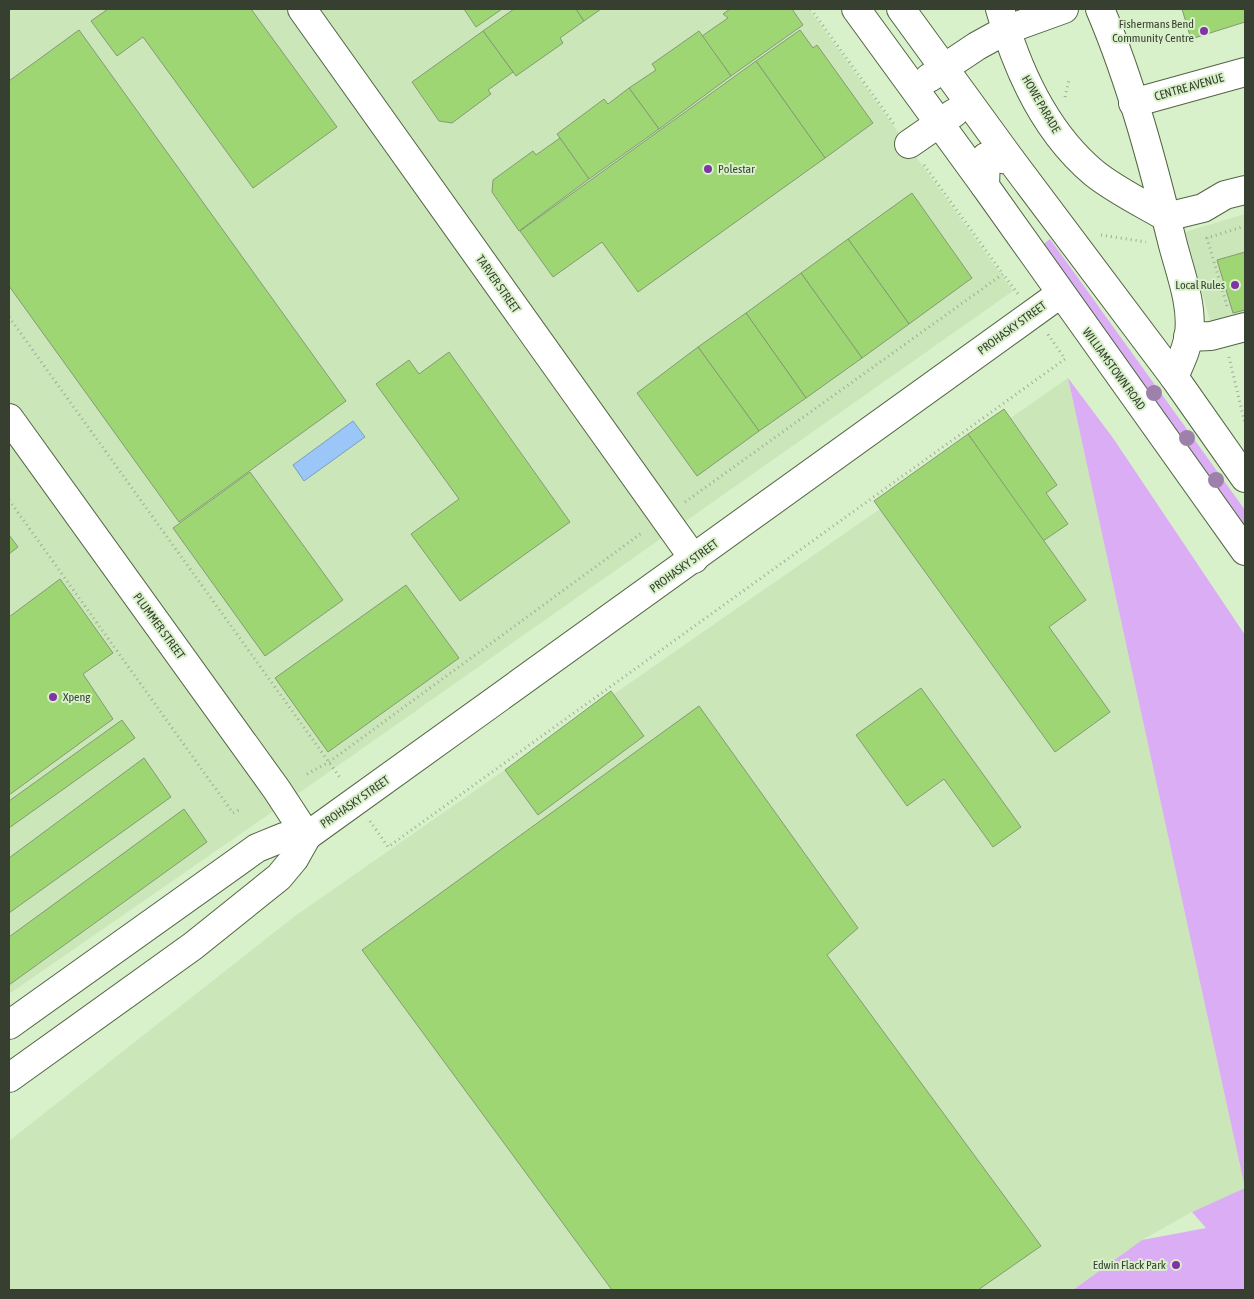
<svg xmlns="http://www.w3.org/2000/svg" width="1254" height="1299" font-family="'Asap Condensed',sans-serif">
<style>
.built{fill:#cbe6b9}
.green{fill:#dbadf5}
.water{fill:#9bc6f8;stroke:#7d9ebc}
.building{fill:#9fd674;stroke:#849a76}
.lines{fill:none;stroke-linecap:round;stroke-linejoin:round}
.minor-casing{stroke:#516543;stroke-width:30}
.major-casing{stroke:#516543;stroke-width:30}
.path{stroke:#9cae90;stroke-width:3;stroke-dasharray:1 4;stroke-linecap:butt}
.minor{stroke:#fff;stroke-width:28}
.major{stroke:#fff;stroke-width:28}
.tree{fill:#9e81aa}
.poi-dot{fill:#8034a5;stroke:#d9f1ca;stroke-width:2}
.labels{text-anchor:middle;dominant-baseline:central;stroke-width:4;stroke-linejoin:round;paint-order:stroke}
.poi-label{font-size:12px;fill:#374030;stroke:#d9f1ca;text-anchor:end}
.street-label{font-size:12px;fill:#374030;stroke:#d9f1ca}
</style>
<rect width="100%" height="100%" fill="#d9f1ca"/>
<g class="built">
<path d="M9,9H809L1013,291L265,817L9,994Z"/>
<path d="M1245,214V322L1213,331L1185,232Z"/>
<path d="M1068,378L1245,1188L1192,1212L1142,1240L1073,1290H9V1141L295,916Z"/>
</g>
<g class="green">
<path d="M1050,239L1245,510V528L1041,246Z"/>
<path d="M1068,378L1113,438L1245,635V1290H1073L1142,1240L1206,1228L1192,1212L1245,1188Z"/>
</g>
<path class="water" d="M353,421L365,437L304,481L293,465Z"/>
<g class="building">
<path d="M108,9H251L337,127L253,188L143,37L117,56L91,21Z"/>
<path d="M464,9H502L476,27Z"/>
<path d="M514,9H576L584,21L560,38L563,43L516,76L483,31Z"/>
<path d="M576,9H601L584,21Z"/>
<path d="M730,9H792L803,25L731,76L702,36L728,18L723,14Z"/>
<path d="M1182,9H1245V22L1191,39Z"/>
<path d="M79,30L346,401L179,522L9,286V81Z"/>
<path d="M800,30L813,48L817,45L873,123L825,158L756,61Z"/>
<path d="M483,31L513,72L488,90L491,94L452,123L439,121L412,82Z"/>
<path d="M699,31L731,76L659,129L629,88L656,70L652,64Z"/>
<path d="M756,61L825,158L638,292L602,242L553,277L520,231Z"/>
<path d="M629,88L659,129L589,179L557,134L604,99L608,104Z"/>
<path d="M560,138L589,179L519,231L492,192L493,180L533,151L536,155Z"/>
<path d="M912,193L972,278L909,324L848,239Z"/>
<path d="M848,239L909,324L862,358L801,273Z"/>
<path d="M1245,252V310L1233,313L1217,260Z"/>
<path d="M801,273L862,358L806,398L746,313Z"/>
<path d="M746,313L806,398L759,431L698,347Z"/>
<path d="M698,347L759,431L697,476L637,393Z"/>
<path d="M449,352L570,522L460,601L411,534L459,499L376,384L409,360L419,374Z"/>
<path d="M1004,409L1057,485L1046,493L1068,524L1043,541L968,434Z"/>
<path d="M968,434L1086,600L1049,627L1110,712L1055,752L874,501Z"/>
<path d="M250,472L343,600L265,656L173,528Z"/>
<path d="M9,535L18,547L9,554Z"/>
<path d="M60,579L113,653L83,674L113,719L9,795V617Z"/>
<path d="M406,585L459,658L328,752L275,678Z"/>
<path d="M921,688L1021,827L993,847L944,779L907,806L856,735Z"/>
<path d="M611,691L644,736L538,815L505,770Z"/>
<path d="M699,706L858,928L827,955L1041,1246L978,1290H612L362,950Z"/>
<path d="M122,720L135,738L9,828V801Z"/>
<path d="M144,758L171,797L9,913V858Z"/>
<path d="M184,809L207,842L9,985V937Z"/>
</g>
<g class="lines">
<g class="minor-casing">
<g id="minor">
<path d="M302,9L694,559"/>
<path d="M1000,9C1017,70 1044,131 1094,173C1115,190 1142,203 1166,217"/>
<path d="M1100,9C1132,84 1153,165 1173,245C1180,272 1193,305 1189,334C1187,350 1180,363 1174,377"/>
<path d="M929,78L977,46L1006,30L1064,9"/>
<path d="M1133,103L1245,72"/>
<path d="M909,144L954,113"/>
<path d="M1166,217L1203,208L1225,195L1245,190"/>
<path d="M1188,337L1211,336L1245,327"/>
<path d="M307,836L1060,294"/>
</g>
</g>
<g class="major-casing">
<g id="major">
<path d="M856,9L985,186"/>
<path d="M901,9L1011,160"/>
<path d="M986,157L985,186L1245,551"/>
<path d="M986,157L1011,160L1174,377L1245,478"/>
<path d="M9,418L277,790L307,836"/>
<path d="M9,1025L257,848L284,837L307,836"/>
<path d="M9,1078L193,946L279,877L294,859L307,836"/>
</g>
</g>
<g class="path">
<path d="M811,9L894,124"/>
<path d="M1065,97L1069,80"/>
<path d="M924,165L1003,274"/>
<path d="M1101,235L1146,242"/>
<path d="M1227,306L1207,238L1245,226"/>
<path d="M9,317L341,779"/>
<path d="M1229,357L1245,424"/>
<path d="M9,500L233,813L241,809"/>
<path d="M685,502L1003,274L1018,294"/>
<path d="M307,774L329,762L643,532"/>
<path d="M370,821L388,847L1065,359L1047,333"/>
</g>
<use href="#minor" class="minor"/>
<use href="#major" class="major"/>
</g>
<g class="tree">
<circle cx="1154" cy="393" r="8"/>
<circle cx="1187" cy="438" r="8"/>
<circle cx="1216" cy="480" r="8"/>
</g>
<g class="poi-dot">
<circle cx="1204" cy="31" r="5"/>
<circle cx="708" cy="169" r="5"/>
<circle cx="1235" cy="285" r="5"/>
<circle cx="53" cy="697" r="5"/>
<circle cx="1176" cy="1265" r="5"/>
</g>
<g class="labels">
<g class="poi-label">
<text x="1194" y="24">Fishermans Bend<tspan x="1194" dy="14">Community Centre</tspan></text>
<text x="718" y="169" text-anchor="start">Polestar</text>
<text x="1225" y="285">Local Rules</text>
<text x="63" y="697" text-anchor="start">Xpeng</text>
<text x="1166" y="1265">Edwin Flack Park</text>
</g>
<g class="street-label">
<text transform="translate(1189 87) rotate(-16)">CENTRE AVENUE</text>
<text transform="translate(1041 104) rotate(60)">HOWE PARADE</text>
<text transform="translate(498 284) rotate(55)">TARVER STREET</text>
<text transform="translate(1012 328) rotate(-36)">PROHASKY STREET</text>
<text transform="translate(1114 369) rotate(54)">WILLIAMSTOWN ROAD</text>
<text transform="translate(684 566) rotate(-36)">PROHASKY STREET</text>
<text transform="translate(159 626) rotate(54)">PLUMMER STREET</text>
<text transform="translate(355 802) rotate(-35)">PROHASKY STREET</text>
</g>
</g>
<rect width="1254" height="1299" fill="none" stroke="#374030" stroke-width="20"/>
</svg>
